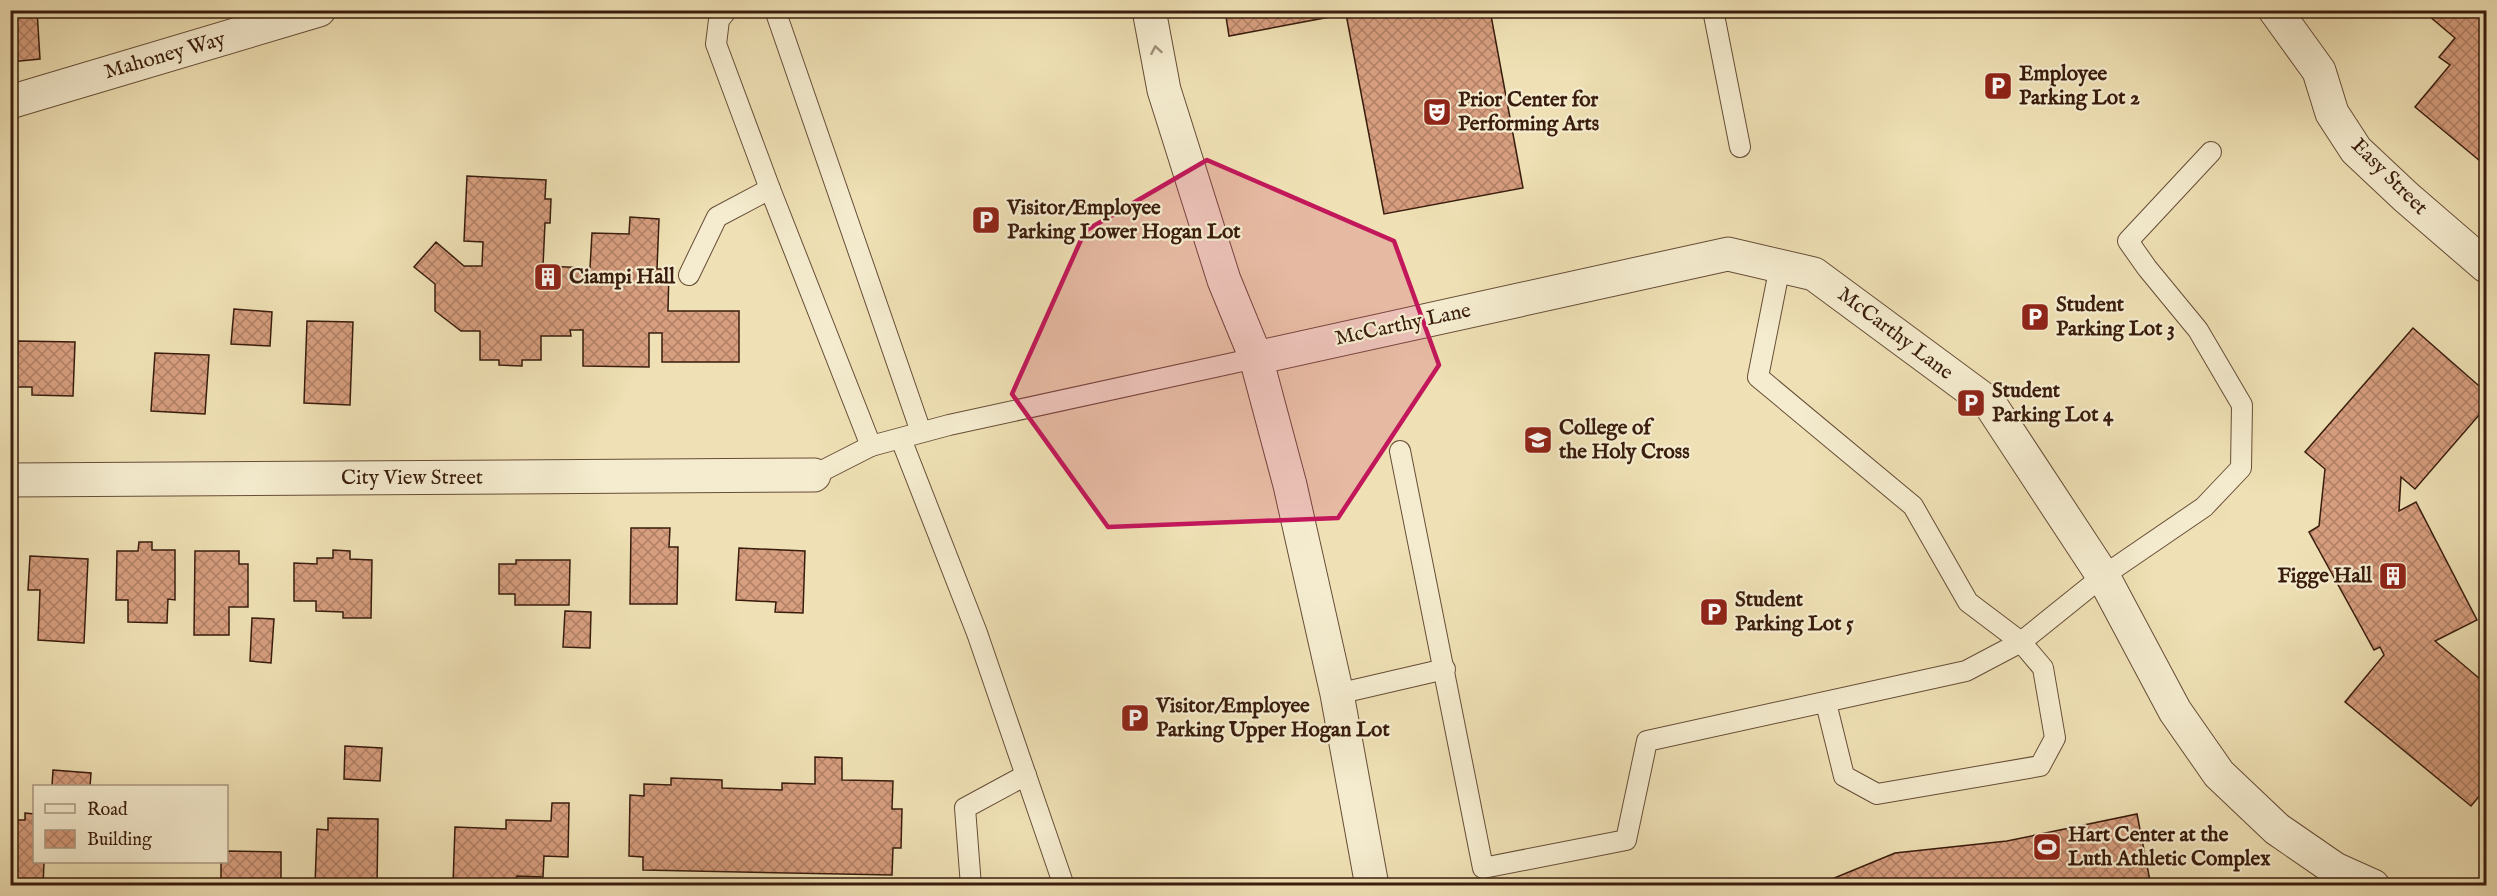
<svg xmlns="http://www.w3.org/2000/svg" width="2497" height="896" font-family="'IM FELL English',serif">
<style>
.building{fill:url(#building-cross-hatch);stroke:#391c0d;stroke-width:1.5}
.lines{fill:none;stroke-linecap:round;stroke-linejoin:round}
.service-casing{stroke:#664d37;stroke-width:22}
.minor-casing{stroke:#664d37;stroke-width:35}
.service{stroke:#f5eccf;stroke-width:20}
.minor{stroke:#f5eccf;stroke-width:33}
.oneway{stroke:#a08e78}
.marked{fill:#c2185b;fill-opacity:0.2;stroke:#c2185b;stroke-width:4.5;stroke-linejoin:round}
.labels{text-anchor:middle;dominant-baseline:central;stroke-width:4.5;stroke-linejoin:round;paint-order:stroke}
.street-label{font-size:21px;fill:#391c0d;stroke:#f5eccf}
.poi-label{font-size:21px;font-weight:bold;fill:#391c0d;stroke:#f5eccf;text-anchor:start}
</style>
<defs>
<pattern id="building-cross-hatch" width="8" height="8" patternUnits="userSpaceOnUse" patternTransform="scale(1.5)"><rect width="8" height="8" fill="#d79e7f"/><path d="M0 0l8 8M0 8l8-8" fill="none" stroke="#af8066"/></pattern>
</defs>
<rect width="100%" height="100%" fill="#efe1b5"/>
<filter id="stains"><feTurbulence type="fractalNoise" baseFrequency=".00333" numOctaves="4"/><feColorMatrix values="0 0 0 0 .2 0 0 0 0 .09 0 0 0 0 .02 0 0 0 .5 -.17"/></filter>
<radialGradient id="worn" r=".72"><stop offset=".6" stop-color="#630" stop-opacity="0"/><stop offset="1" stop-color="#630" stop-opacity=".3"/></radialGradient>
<g class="building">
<path d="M10,10H37L40,59L10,62Z"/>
<path d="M1225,10H1490L1523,188L1384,214L1346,14L1229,36Z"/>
<path d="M2422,10H2486V166L2415,107L2450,65L2439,57L2455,38Z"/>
<path d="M467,176L546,180L545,199H551L550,223H545L543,266L590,268L592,233L629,234L630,217L659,219L657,269H669L668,311H739V362H662V333H649V367L583,366V330H570L571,336H541V360H522V366L499,365V360H480V331H461L435,311V284L414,267L436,242L464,266H482L483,242L464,241Z"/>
<path d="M234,309L272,312L270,346L231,344Z"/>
<path d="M307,321L353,322L350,405L304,403Z"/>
<path d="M2413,328L2486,392V407L2415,489L2401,477L2399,511L2416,502L2477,620L2435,641L2486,684V788L2471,806L2345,702L2384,655L2380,647L2374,650L2309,532L2319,526L2325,469L2305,452Z"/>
<path d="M18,341L75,342L73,396L32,395V387H17Z"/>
<path d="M155,353L209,355L205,414L151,411Z"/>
<path d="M631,528H670L669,547H678L677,604H630Z"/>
<path d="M139,542H152V550H175V600L168,599L167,623L128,622V600H116L117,551H138Z"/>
<path d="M739,548L805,551L803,613L775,612L776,602L736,600Z"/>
<path d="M333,550L350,551V559L372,560L371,618H343V612L316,611V601H294V563L317,564V558H333Z"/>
<path d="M195,551H239V564H248V607H229V635H194Z"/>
<path d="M30,556L88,559L84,643L38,640L40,590H28Z"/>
<path d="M516,560H570L569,605H515V594H499V564H516Z"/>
<path d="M565,611L591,612L590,648L563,647Z"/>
<path d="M252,618L274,619L271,663L250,661Z"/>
<path d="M345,746L382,748L380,781L344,779Z"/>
<path d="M815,757L842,758V780L893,781L892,809H902L901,848H893L892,875L643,870V857L629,856L630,795L644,796V784L671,785V778L722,780V788L782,790V783L815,784Z"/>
<path d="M53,770L91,773L90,786H52Z"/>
<path d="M552,803H569L568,857L544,856L543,877L517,876V886L453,884L455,827L506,829V820L551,821Z"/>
<path d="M25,813L34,814V862H44L43,886H10V820H25Z"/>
<path d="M2137,814L2151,886H1815L1895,853L2007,841Z"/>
<path d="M328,818L378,819L377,886H315L317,829L328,830Z"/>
<path d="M226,851L281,852V886H221V862H226Z"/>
</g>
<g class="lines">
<g class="service-casing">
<g id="service">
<path d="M727,10L719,20L716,44L770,189L871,446L949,425L1256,358"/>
<path d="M775,10L921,432"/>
<path d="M1713,10L1740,147"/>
<path d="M1780,266L1758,377L1913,506L1968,602L2021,642L2103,576L2204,507L2241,468L2242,405L2198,330L2147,268L2128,241L2211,152"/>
<path d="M689,275L717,217L770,189"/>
<path d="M901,439L977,633L1064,886"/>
<path d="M1400,451L1483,868L1626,840L1647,741L1966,671L2021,642L2043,668L2055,738L2040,766L1877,794L1844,776L1826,703"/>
<path d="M814,475L871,446"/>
<path d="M1337,694L1445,669"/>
<path d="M971,886L965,808L1026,775"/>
</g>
</g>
<g class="minor-casing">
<g id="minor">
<path d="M1149,10L1164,90L1224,280L1256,358L1290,485L1337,694L1372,886"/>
<path d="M2275,10L2319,71L2332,113L2356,150L2406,197L2486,266"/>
<path d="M10,102L319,10"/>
<path d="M1256,358L1728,254L1814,274L1990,404L2103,576L2175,711L2219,774L2277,829L2335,869L2373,886"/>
<path d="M10,480L814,475"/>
</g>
</g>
<use href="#service" class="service"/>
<use href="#minor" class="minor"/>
</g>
<defs><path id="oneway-chevron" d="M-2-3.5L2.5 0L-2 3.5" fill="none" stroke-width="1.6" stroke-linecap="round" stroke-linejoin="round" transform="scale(1.5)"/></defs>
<use class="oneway" href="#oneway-chevron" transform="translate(1156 50) rotate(-100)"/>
<path class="marked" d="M1207,160L1394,241L1439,365L1338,518L1108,527L1012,394L1085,231Z"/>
<defs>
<g id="parking-square" transform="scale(1.5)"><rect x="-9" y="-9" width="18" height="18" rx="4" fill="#8f2418" stroke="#f5eccf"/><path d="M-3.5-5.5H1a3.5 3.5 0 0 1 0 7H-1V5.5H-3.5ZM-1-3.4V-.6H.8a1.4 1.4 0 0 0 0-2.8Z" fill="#fff"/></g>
<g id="theatre-square" transform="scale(1.5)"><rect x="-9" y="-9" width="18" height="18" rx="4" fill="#8f2418" stroke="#f5eccf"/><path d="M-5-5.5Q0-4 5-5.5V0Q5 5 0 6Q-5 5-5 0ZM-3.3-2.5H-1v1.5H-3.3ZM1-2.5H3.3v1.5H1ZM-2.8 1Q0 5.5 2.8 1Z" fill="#fff"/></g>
<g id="building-square" transform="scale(1.5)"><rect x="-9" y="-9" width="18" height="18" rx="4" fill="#8f2418" stroke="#f5eccf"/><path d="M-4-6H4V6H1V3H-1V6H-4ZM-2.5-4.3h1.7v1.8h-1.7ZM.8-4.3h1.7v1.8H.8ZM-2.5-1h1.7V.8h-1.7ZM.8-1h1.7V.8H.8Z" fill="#fff"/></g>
<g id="university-square" transform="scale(1.5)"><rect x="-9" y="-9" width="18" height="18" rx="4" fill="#8f2418" stroke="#f5eccf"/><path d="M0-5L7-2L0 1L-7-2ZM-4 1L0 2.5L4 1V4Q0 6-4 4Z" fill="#fff"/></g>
<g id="stadium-square" transform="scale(1.5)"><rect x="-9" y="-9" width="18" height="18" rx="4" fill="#8f2418" stroke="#f5eccf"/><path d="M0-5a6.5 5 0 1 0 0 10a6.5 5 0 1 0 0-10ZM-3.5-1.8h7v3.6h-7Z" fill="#fff"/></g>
</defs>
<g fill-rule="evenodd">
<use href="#parking-square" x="1998" y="86"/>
<use href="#theatre-square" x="1437" y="112"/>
<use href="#parking-square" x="986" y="220"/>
<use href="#building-square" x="548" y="277"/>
<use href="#parking-square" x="2035" y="317"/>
<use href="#parking-square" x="1971" y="403"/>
<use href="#university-square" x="1538" y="440"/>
<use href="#building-square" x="2393" y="576"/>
<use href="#parking-square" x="1714" y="612"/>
<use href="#parking-square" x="1135" y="718"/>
<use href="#stadium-square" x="2047" y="847"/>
</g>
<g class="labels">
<g class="street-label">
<text transform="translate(165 56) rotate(-16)">Mahoney Way</text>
<text transform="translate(2389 177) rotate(45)">Easy Street</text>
<text transform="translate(1403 325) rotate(-12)">McCarthy Lane</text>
<text transform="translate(1895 334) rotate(37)">McCarthy Lane</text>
<text x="412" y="478">City View Street</text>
</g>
<g class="poi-label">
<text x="2019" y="74">Employee<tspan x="2019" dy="24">Parking Lot 2</tspan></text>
<text x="1458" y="100">Prior Center for<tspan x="1458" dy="24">Performing Arts</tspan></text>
<text x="1007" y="208">Visitor/Employee<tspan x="1007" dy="24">Parking Lower Hogan Lot</tspan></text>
<text x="569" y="277">Ciampi Hall</text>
<text x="2056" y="305">Student<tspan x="2056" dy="24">Parking Lot 3</tspan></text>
<text x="1992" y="391">Student<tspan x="1992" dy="24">Parking Lot 4</tspan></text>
<text x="1559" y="428">College of<tspan x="1559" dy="24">the Holy Cross</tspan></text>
<text x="2372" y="576" text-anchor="end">Figge Hall</text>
<text x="1735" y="600">Student<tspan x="1735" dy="24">Parking Lot 5</tspan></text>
<text x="1156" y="706">Visitor/Employee<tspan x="1156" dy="24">Parking Upper Hogan Lot</tspan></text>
<text x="2068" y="835">Hart Center at the<tspan x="2068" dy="24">Luth Athletic Complex</tspan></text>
</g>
</g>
<rect width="2497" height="896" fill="none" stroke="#efe1b5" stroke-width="36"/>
<rect x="12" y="12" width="2473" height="872" fill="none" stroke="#391c0d" stroke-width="3"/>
<rect x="18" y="18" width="2461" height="860" fill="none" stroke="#391c0d" stroke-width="1.5"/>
<rect x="33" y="785" width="195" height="78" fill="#f5eccf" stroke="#aa9981" stroke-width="1.5"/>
<rect x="45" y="804" width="30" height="9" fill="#f5eccf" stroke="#aa9981" stroke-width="1.5"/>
<text x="87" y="815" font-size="18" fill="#391c0d">Road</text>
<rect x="45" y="830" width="30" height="18" fill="url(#building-cross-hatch)" stroke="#aa9981" stroke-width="1.5"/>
<text x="87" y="845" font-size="18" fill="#391c0d">Building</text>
<rect width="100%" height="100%" filter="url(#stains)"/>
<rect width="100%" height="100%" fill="url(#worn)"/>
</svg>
